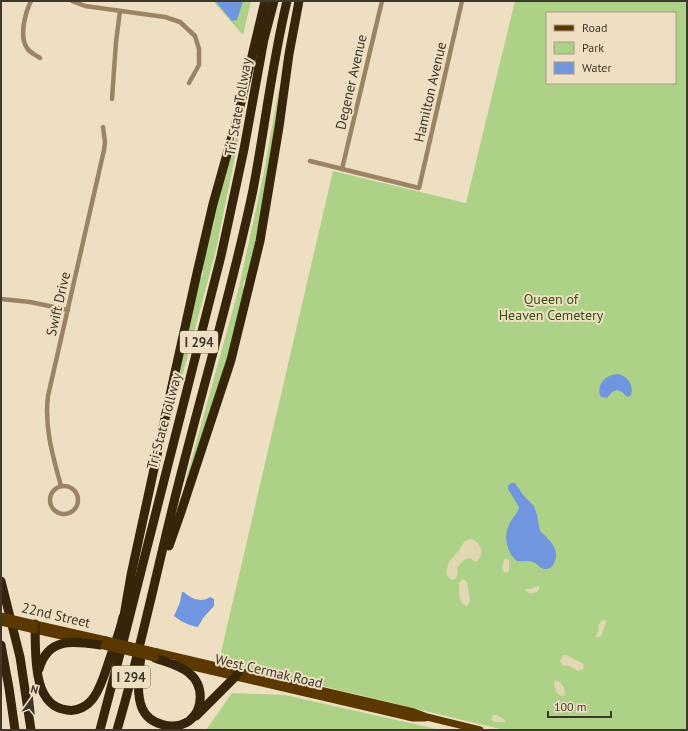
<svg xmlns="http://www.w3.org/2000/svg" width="688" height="731" font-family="'PT Sans',sans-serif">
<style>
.green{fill:#aed188;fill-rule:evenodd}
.sand{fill:#e1d8b3}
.water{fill:#7096e0}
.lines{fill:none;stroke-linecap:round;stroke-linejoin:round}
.street{stroke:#9c8365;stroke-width:4.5}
.primary{stroke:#5a3800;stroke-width:7}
.highway{stroke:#36240b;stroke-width:9}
.primary-bridge{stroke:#5a3800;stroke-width:7}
.labels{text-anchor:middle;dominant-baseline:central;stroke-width:4;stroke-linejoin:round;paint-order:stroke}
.shield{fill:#efdfc2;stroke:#726959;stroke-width:1}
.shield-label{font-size:13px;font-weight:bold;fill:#3d372c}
.street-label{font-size:14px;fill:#3d372c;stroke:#efdfc2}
.park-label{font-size:14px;fill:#385117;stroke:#efdfc2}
</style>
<rect width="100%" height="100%" fill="#efdfc2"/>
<g class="green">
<path d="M213,1H251L243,35Z"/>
<path d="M515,1H687V730H504L219,661L333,171L466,203ZM547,13H675V83H547Z"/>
<path d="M279,90L268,180L247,281L244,280L243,287L246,288L232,343L186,484L185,483L238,291L263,177L278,93Z"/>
<path d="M239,127H241L216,250L165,441L199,277L202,278L203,271L200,270L214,223L215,216L223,181Z"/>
<path d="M232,693L285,695L441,730H206Z"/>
</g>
<g class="sand">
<path d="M470,539C482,541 485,555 476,562L469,558L464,560L457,568C458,573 458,578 453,580L449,578L446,573L449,562L459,550L465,541Z"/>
<path d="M506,559L509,560V571L506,573L504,572L502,568L504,560Z"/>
<path d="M463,579L467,582L470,599L469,604L466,606C457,601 460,591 459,583Z"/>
<path d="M537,586L539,587V589C536,594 530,595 525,591L526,589H531Z"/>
<path d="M603,620L606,621V623L601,636L597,638L596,635L599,631L598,625Z"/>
<path d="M563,655H566L582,663L584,665L583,669L578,671L569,666L562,665L560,661Z"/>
<path d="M555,680C561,681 566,689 565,695L561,696L557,693L554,684Z"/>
<path d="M493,715H496L504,719L505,722H494L491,719Z"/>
</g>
<g class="water">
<path d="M215,1H243L237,20L232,21Z"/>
<path d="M618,374C628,376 634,385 631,395L628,397L626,396L622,392L617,390L612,392L607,398L601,397C595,385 606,374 618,374Z"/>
<path d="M511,483H515L523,495L534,506L537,515L540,531C549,539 561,550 554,563C553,566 551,568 547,569C541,570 538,564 533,562C527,560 523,562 517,561C505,551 503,534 511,521C514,516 518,513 519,507L508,489V486Z"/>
<path d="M182,592H184C191,599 202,603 210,597L214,599V606L203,618L198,627C190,626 180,621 174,616L180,602Z"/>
</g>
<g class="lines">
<g class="street">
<path d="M31,1C25,13 19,37 27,48C30,53 36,55 40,58"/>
<path d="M72,1L85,6L165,17L180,22L195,36L199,49V65L189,83"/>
<path d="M112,99L116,42L120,11"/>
<path d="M310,161L419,188L462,1"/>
<path d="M342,169L382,1"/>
<path d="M1,299L30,302L68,310"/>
<path d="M61,486C53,457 44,427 48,396L104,150L105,142L103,127"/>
<circle cx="64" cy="500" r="14"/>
</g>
<g class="primary">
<path d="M35,624L106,640"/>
<path d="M35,630L79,640"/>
<path d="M157,652L414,712L427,717L480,730"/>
<path d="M176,663L413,718H425"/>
</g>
<g class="highway">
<path d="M169,546L181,512L231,360L260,241L279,127L289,54L299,1"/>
<path d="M1,581L20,657L31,730"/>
<path d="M124,616L131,575L172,386L197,273L213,204L238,115L265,1"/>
<path d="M35,624C36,651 31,706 67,710C77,712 88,706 94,697C101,687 105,673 109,661C114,646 120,632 123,617"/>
<path d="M1,645L9,688L15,730"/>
<path d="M141,656C139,672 136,693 142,708C149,725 174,731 189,721C204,709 204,685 189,673C180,665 166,662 155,658"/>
<path d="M39,669C48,637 73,641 100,645"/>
<path d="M196,716L236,676L239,671"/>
<path d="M100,730L122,646L221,256L244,149L264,39L274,1"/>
<path d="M117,730C142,646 159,559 181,474C205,379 233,286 253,190C265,127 272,63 287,1"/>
</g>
<g class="primary-bridge">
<path d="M1,616L35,624"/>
<path d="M1,622L35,630"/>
<path d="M106,640L157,652"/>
<path d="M104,646L155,658"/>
</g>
</g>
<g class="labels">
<g class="shield">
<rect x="180" y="331" width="38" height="22" rx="3"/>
<rect x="112" y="666" width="38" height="22" rx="3"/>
</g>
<g class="shield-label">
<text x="199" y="342">I 294</text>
<text x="131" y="677">I 294</text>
</g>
<g class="street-label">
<text transform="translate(351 82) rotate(-77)">Degener Avenue</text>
<text transform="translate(430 92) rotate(-77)">Hamilton Avenue</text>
<text transform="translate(238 107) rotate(-80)">Tri-State Tollway</text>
<text transform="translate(58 304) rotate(-77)">Swift Drive</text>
<text transform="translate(164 421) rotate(-75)">Tri-State Tollway</text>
<text transform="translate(56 615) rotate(13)">22nd Street</text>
<text transform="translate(269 671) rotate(13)">West Cermak Road</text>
</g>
<g class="park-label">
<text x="551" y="299">Queen of<tspan x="551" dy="16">Heaven Cemetery</tspan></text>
</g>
</g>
<rect width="688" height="731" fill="none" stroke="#3d372c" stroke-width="4"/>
<rect x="546" y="12" width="130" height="72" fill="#efdfc2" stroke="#a89c86"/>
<rect x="554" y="25" width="20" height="6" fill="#5a3800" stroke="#a89c86"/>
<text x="582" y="32" font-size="12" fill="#3d372c">Road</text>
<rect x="554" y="42" width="20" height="12" fill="#aed188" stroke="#a89c86"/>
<text x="582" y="52" font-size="12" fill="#3d372c">Park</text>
<rect x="554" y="62" width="20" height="12" fill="#7096e0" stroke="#a89c86"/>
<text x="582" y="72" font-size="12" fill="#3d372c">Water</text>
<g transform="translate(32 699) rotate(15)" stroke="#efdfc2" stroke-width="3" paint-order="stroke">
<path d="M0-3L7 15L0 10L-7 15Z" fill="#3d372c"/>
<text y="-6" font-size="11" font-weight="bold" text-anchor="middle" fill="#3d372c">N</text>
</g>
<path d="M548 711v6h63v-6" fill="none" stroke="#3d372c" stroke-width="2"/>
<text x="554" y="711" font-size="12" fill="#3d372c" stroke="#efdfc2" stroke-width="3" paint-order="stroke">100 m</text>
</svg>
